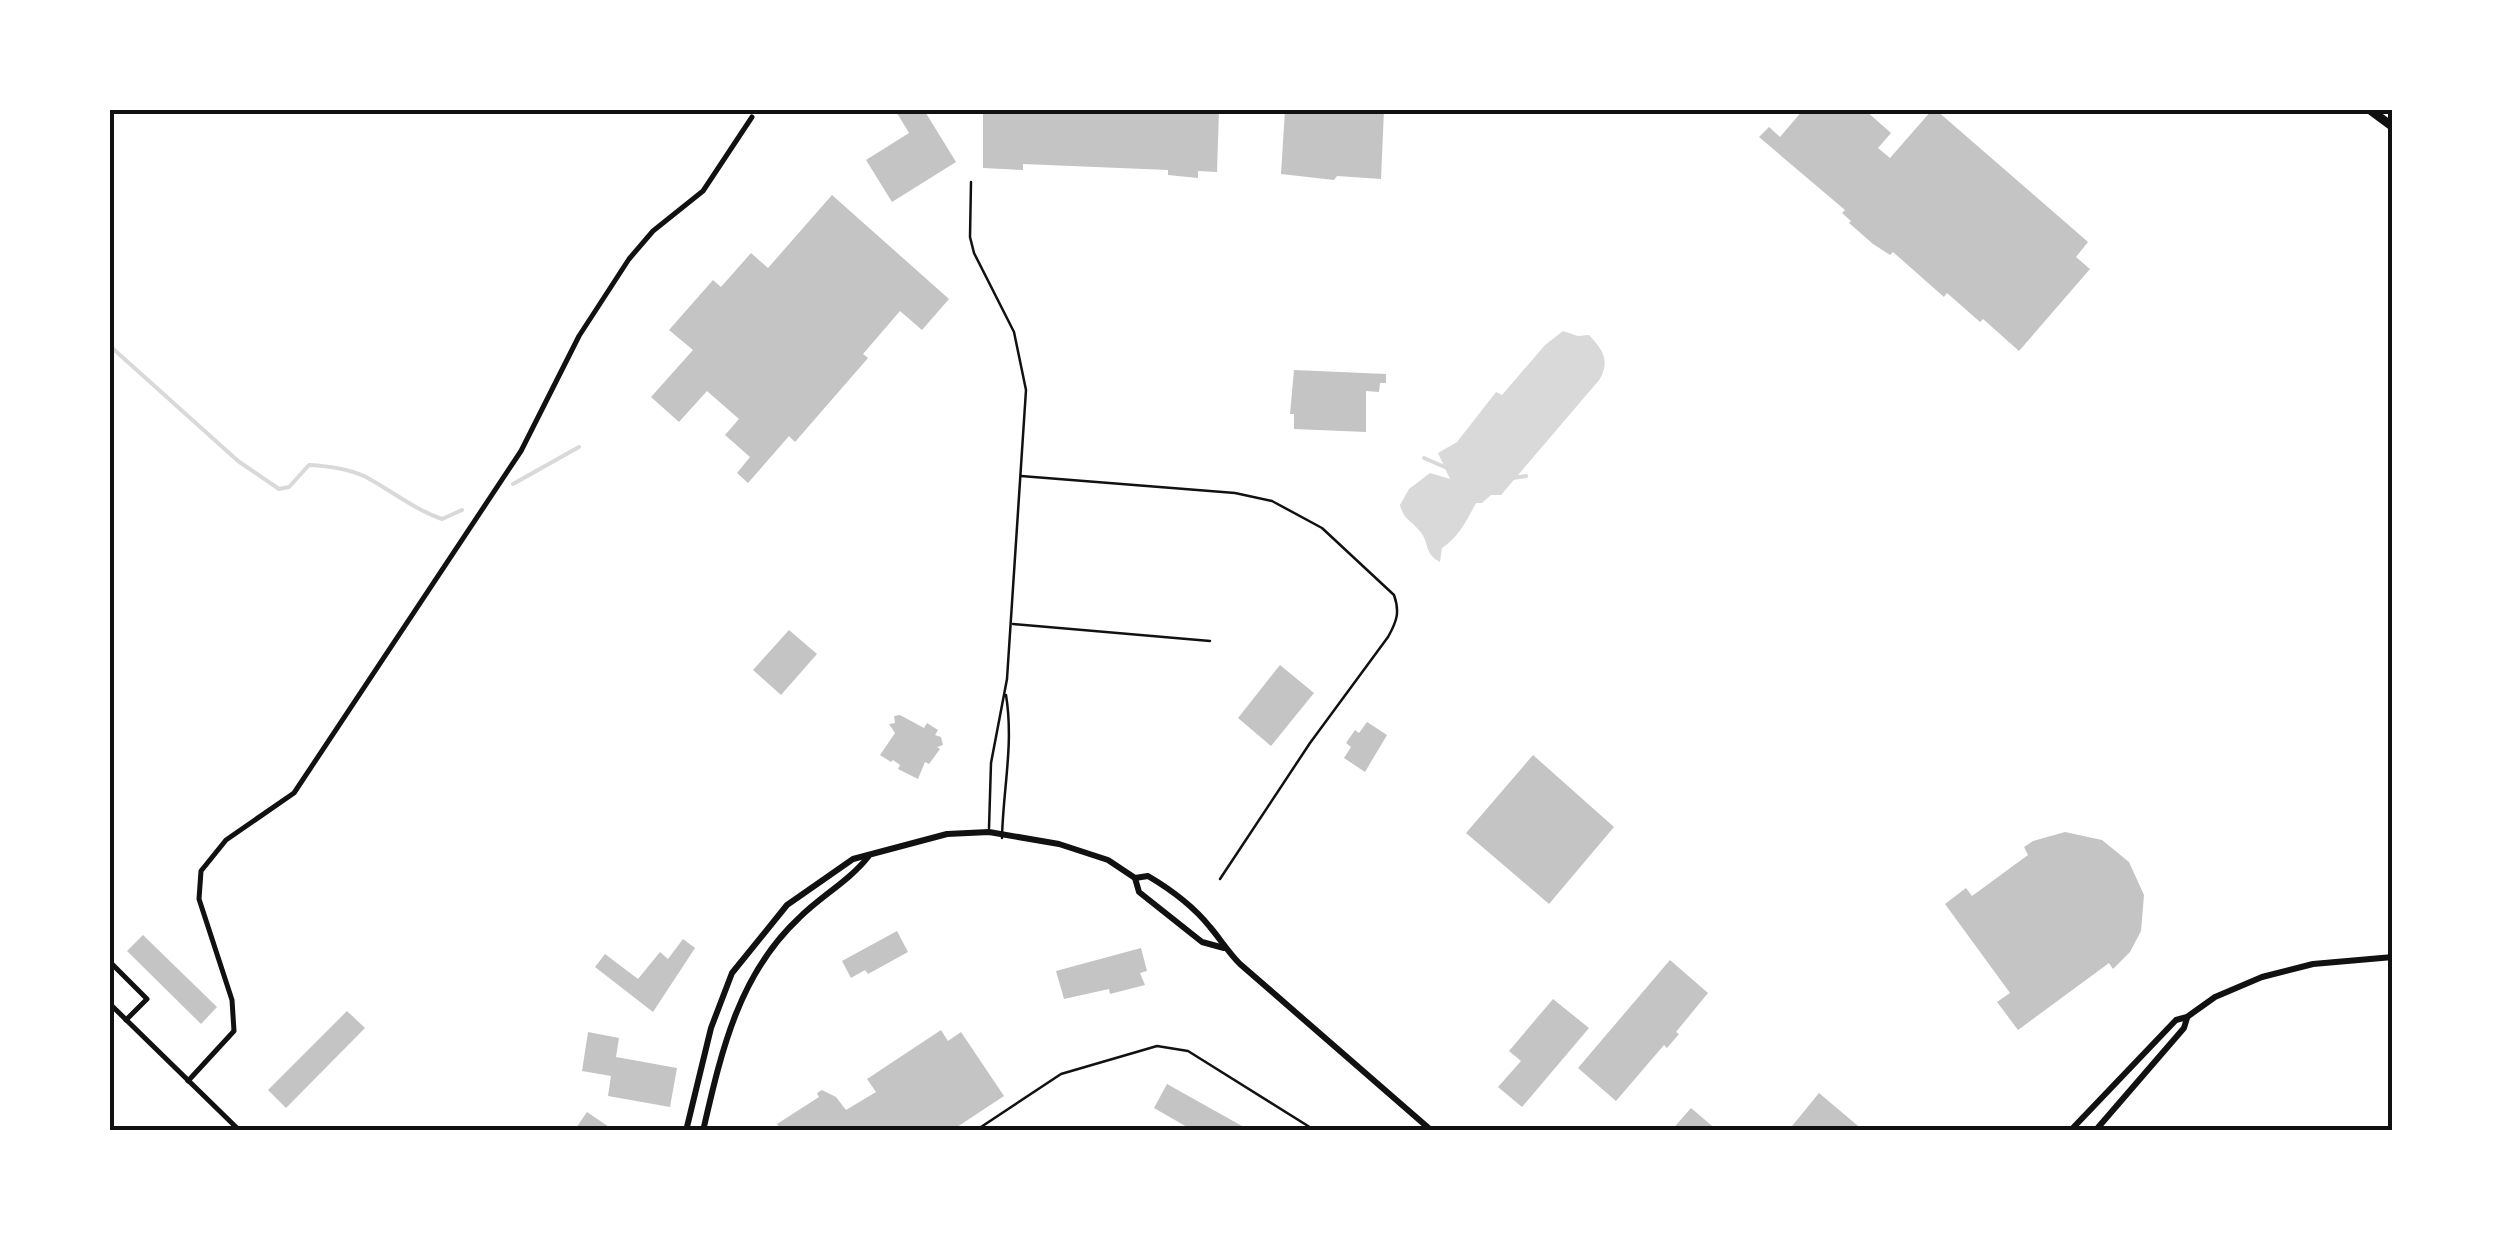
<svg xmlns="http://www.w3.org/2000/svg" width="2503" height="1241" font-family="'Playfair Display',serif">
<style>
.water{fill:#d9d9d9}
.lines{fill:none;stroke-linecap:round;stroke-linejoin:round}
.stream{stroke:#d9d9d9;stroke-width:4}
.building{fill:#c4c4c4}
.service{stroke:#111;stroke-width:2.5}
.minor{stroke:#111;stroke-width:5}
.secondary{stroke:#111;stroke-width:6}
.motorway{stroke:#111;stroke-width:9}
.neatline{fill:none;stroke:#111;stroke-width:4}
</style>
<rect width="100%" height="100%" fill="#fff"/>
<path class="water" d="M1563,331L1578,336L1589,335C1603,350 1610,360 1600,379L1501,495H1491L1482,503H1476C1467,520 1458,538 1442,548L1440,562C1425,554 1429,545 1422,534C1414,522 1403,520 1400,505L1409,489L1430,473L1450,479L1438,453L1457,442L1496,392L1502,395L1545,345Z"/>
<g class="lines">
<g class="stream">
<path d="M110,346L238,461L279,489L289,487L309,465C328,466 346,468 364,476C391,490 413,509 442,519L462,510"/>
<path d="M1424,458L1447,468"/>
<path d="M1513,478L1526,476"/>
<path d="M513,484L579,447"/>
</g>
</g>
<g class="building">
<path d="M902,110H924L956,162L892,202L866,160L909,133L897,113Z"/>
<path d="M983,110H1219L1217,172L1198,171V178L1168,175V170L1023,164V170L983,168Z"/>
<path d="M1285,110H1384L1381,179L1337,176L1334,180L1281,174Z"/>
<path d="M1803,110H1865L1891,133L1878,148L1890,158L1932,110H1936L2088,242L2076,257L2090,269L2019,351L1983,319L1980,322L1947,293L1944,297L1893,252L1890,255L1873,244L1849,223L1851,221L1842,213L1845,210L1759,137L1769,127L1780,137Z"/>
<path d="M832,195L949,299L922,330L900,311L863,354L868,358L795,442L789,436L748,483L737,473L750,457L725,435L739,419L707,391L679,422L651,397L693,350L669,330L713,280L721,287L751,253L768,268Z"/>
<path d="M1294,370L1386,374V383H1380L1379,392L1366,391V432L1294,429V414H1290Z"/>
<path d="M789,630L817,654L781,695L753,670Z"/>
<path d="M1280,665L1314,693L1271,746L1238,718Z"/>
<path d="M900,715L924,728L927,723L938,730L935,735L941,737L943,745L937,747L940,749L929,764L925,762L918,779L898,769L900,765L893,760L891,762L880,755L895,733L889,724L895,723L894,716Z"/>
<path d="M1367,722L1387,735L1365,772L1344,758L1351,747L1346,743L1355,730L1359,733Z"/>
<path d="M1533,755L1614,827L1549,904L1466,833Z"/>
<path d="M2065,832L2102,840L2129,862L2144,895L2141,931L2130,952L2113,969L2109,963L2018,1030L1997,1002L2010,993L1945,904L1966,888L1972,896L2028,855L2024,847L2033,841Z"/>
<path d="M897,931L908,952L868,974L865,970L851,978L842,961Z"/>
<path d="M143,935L217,1007L201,1024L127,951Z"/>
<path d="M683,939L695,948L653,1012L595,967L605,954L638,979L660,952L668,959Z"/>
<path d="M1141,948L1147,971L1140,973L1145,985L1110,994L1109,989L1064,999L1056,971Z"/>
<path d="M1670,960L1708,993L1676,1032L1679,1034L1667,1048L1664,1045L1616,1101L1578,1068Z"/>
<path d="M1553,999L1589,1028L1522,1107L1498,1087L1521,1061L1509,1051Z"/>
<path d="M347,1011L365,1028L286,1108L268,1090Z"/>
<path d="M941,1030L948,1041L961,1032L1004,1096L951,1131H782L777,1124L819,1097L817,1093L822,1090L836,1097L846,1110L876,1092L867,1079Z"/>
<path d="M588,1032L619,1038L616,1057L677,1068L670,1107L608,1096L611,1076L582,1071Z"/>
<path d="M1167,1084L1251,1131H1194L1154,1108Z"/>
<path d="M1819,1093L1864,1131H1788Z"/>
<path d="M1691,1108L1718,1131H1671Z"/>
<path d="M587,1112L615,1131H574Z"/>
</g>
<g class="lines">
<g class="service">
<path d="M971,182L970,237L974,253L1014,332L1026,390L1007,679L991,763L989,828"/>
<path d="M2390,469L2393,510"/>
<path d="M1021,476L1235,493L1272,501L1322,528L1394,595C1400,612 1397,621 1388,637L1310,743L1220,879"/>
<path d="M1013,624L1210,641"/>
<path d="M1002,838C1003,789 1014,744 1006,695"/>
<path d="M975,1131L1061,1074L1157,1046L1188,1051L1316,1131"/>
</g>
<g class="minor">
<path d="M110,962L147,999L126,1020"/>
<path d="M110,1004L240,1131"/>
<path d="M188,1081L234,1031L232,1000L199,899L201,871L226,840L294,793L521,451L579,336L629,259L653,231L703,191L752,117"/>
</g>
<g class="secondary">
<path d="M1135,878L1148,876C1170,889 1194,907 1210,927C1221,940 1228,952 1240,964L1432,1131"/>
<path d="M686,1131L711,1028L732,973L787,905L853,859L947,834L989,832L1059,844L1108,860L1135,878L1139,892L1202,942L1224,948"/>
<path d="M703,1131C721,1053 738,975 799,918C821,896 849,881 868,857"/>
<path d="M2070,1131L2176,1020L2187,1017L2215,997L2262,977L2313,964L2393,957"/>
<path d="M2095,1131L2184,1028L2187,1018"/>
</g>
<path class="motorway" d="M2370,110L2393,127"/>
</g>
<rect width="2503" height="1241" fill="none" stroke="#ffffff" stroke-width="225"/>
<rect x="112" y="112" width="2278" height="1016" class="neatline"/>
</svg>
